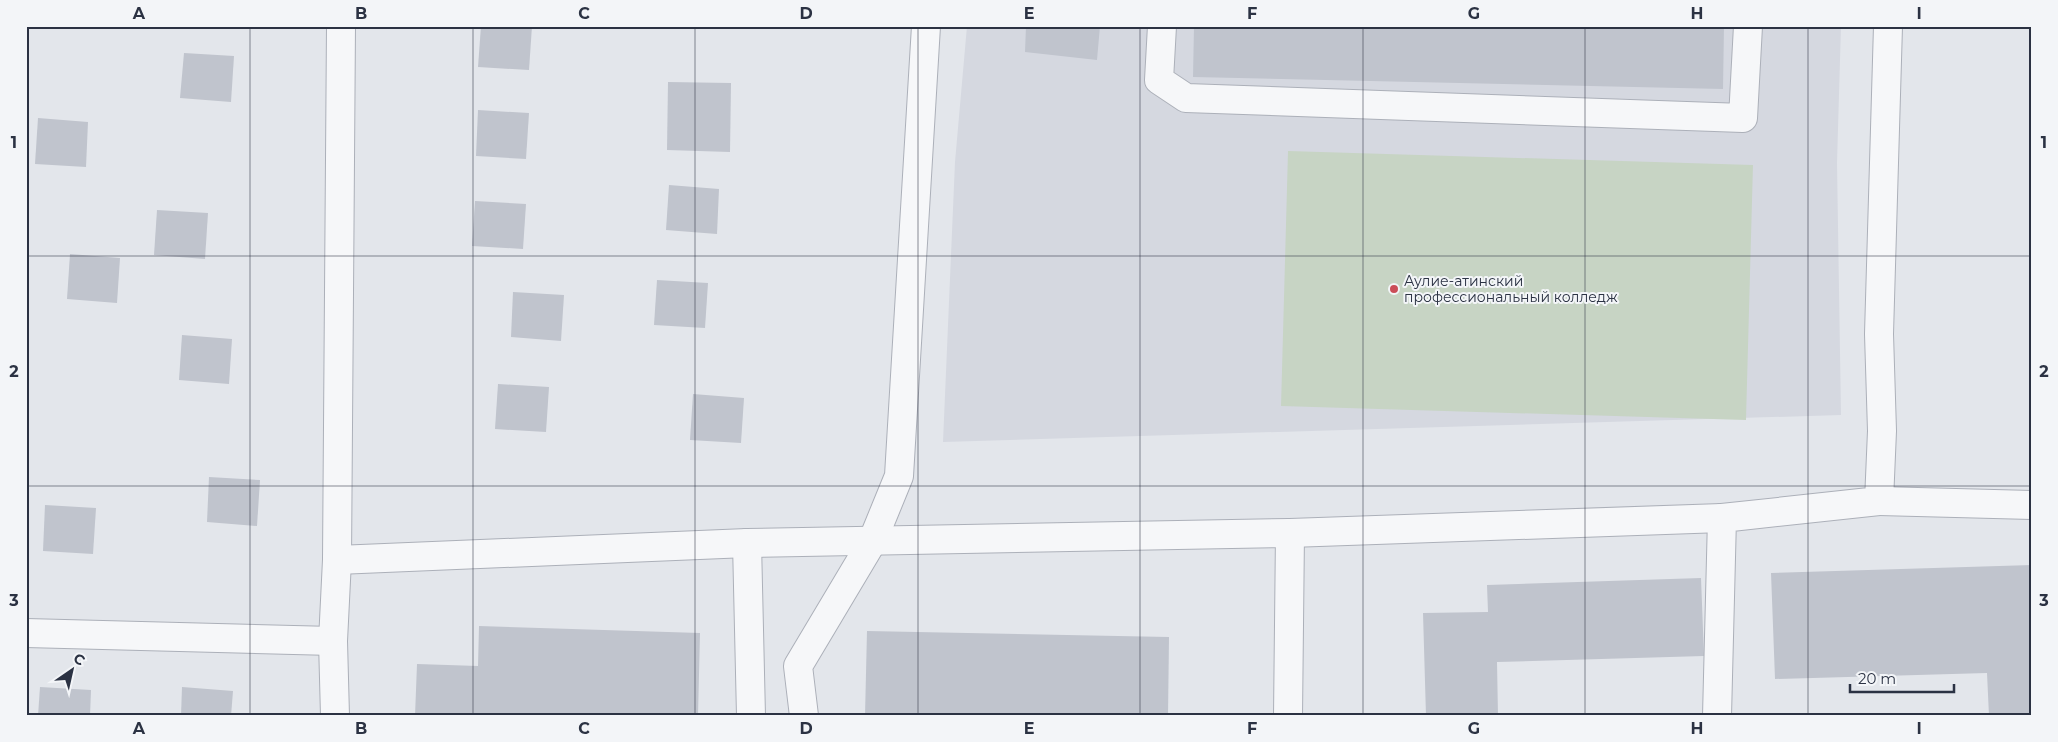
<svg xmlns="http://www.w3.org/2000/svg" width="2058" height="742" font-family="Montserrat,sans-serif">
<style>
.built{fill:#d5d8e0}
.green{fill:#c7d4c4}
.building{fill:#c0c4cd}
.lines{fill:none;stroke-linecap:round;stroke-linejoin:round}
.minor-casing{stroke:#acb0b9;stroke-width:30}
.minor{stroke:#f6f7f9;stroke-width:28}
.grid{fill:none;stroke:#2b3243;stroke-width:1;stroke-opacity:0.55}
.poi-dot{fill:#cb4d58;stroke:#f3f5f8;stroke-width:2}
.labels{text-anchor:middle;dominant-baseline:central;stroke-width:4;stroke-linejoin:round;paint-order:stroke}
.poi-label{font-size:14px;fill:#2b3243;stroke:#f3f5f8;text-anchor:start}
.neatline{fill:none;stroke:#2b3243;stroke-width:2}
.grid-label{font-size:16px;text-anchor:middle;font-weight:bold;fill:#2b3243}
</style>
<rect width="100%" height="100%" fill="#e3e6eb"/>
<path class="built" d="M967,26H1841L1837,163L1841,415L943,442L955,162Z"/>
<path class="green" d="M1288,151L1753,165L1746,420L1281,406Z"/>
<g class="building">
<path d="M481,26H532L529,70L478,67Z"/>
<path d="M694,26H721V29L694,28Z"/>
<path d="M1026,26H1100L1097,60L1025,52Z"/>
<path d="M1194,26H1724L1723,89L1193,77Z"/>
<path d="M184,53L234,56L231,102L180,98Z"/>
<path d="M668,82L731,83L730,152L667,150Z"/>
<path d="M478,110L529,113L526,159L476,156Z"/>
<path d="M38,118L88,122L86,167L35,164Z"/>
<path d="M669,185L719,189L717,234L666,230Z"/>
<path d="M475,201L526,204L523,249L472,246Z"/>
<path d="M157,210L208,213L205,259L154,255Z"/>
<path d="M70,254L120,258L117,303L67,299Z"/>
<path d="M657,280L708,283L705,328L654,325Z"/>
<path d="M513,292L564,295L561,341L511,337Z"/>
<path d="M182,335L232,339L229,384L179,380Z"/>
<path d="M498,384L549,387L546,432L495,429Z"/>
<path d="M693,394L744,398L741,443L690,440Z"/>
<path d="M209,477L260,480L257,526L207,522Z"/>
<path d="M45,505L96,508L93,554L43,551Z"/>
<path d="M2032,565V716H1989L1987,673L1775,679L1771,573Z"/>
<path d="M1701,578L1704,656L1497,662L1498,716H1426L1423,613L1488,612L1487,585Z"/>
<path d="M479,626L700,633L698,716H600L506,713V716H415L417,664L478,666Z"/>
<path d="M867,631L1169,637L1168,716H865Z"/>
<path d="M40,687L91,690L90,716H38Z"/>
<path d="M182,687L233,691L231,716H181Z"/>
</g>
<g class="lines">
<g class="minor-casing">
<g id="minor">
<path d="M1162,26L1159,80L1186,98L1743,118L1748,26"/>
<path d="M1879,501L2032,505"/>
<path d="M1290,533L1722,518"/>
<path d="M747,543L751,716"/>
<path d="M337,560L747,543L1290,533L1288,716"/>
<path d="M26,633L333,641"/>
<path d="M335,716L333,641L337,560L341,26"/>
<path d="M804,716L798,666L872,542L899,476L926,26"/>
<path d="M1717,716L1722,518L1879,501L1882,431L1879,334L1888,26"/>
</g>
</g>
<use href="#minor" class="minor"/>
</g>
<path class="grid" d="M250,26V716M473,26V716M695,26V716M918,26V716M1140,26V716M1363,26V716M1585,26V716M1808,26V716M26,256H2032M26,486H2032"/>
<circle class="poi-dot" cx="1394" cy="289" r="5"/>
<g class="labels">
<g class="poi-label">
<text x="1404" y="281">Аулие-атинский<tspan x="1404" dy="16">профессиональный колледж</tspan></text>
</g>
</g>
<rect width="2058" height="742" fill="none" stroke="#f3f5f8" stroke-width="55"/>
<g transform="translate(72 670) rotate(34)" stroke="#f3f5f8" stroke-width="4" paint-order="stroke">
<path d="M0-4L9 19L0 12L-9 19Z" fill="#2b3243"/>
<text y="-8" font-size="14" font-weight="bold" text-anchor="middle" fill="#2b3243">С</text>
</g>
<path d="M1850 684v8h104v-8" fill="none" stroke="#2b3243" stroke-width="2.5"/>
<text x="1858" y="684" font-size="15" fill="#2b3243" stroke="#f3f5f8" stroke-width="4" paint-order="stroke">20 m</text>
<rect x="28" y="28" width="2002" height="686" class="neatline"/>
<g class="grid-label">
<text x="139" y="19">A</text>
<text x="361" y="19">B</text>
<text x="584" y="19">C</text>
<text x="806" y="19">D</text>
<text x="1029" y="19">E</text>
<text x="1252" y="19">F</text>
<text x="1474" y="19">G</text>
<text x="1697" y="19">H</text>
<text x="1919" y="19">I</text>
<text x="14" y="148">1</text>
<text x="2044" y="148">1</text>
<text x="14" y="377">2</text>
<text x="2044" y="377">2</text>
<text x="14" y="606">3</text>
<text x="2044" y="606">3</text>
<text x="139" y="734">A</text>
<text x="361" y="734">B</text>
<text x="584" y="734">C</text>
<text x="806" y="734">D</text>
<text x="1029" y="734">E</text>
<text x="1252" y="734">F</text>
<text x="1474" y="734">G</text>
<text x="1697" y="734">H</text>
<text x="1919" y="734">I</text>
</g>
</svg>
